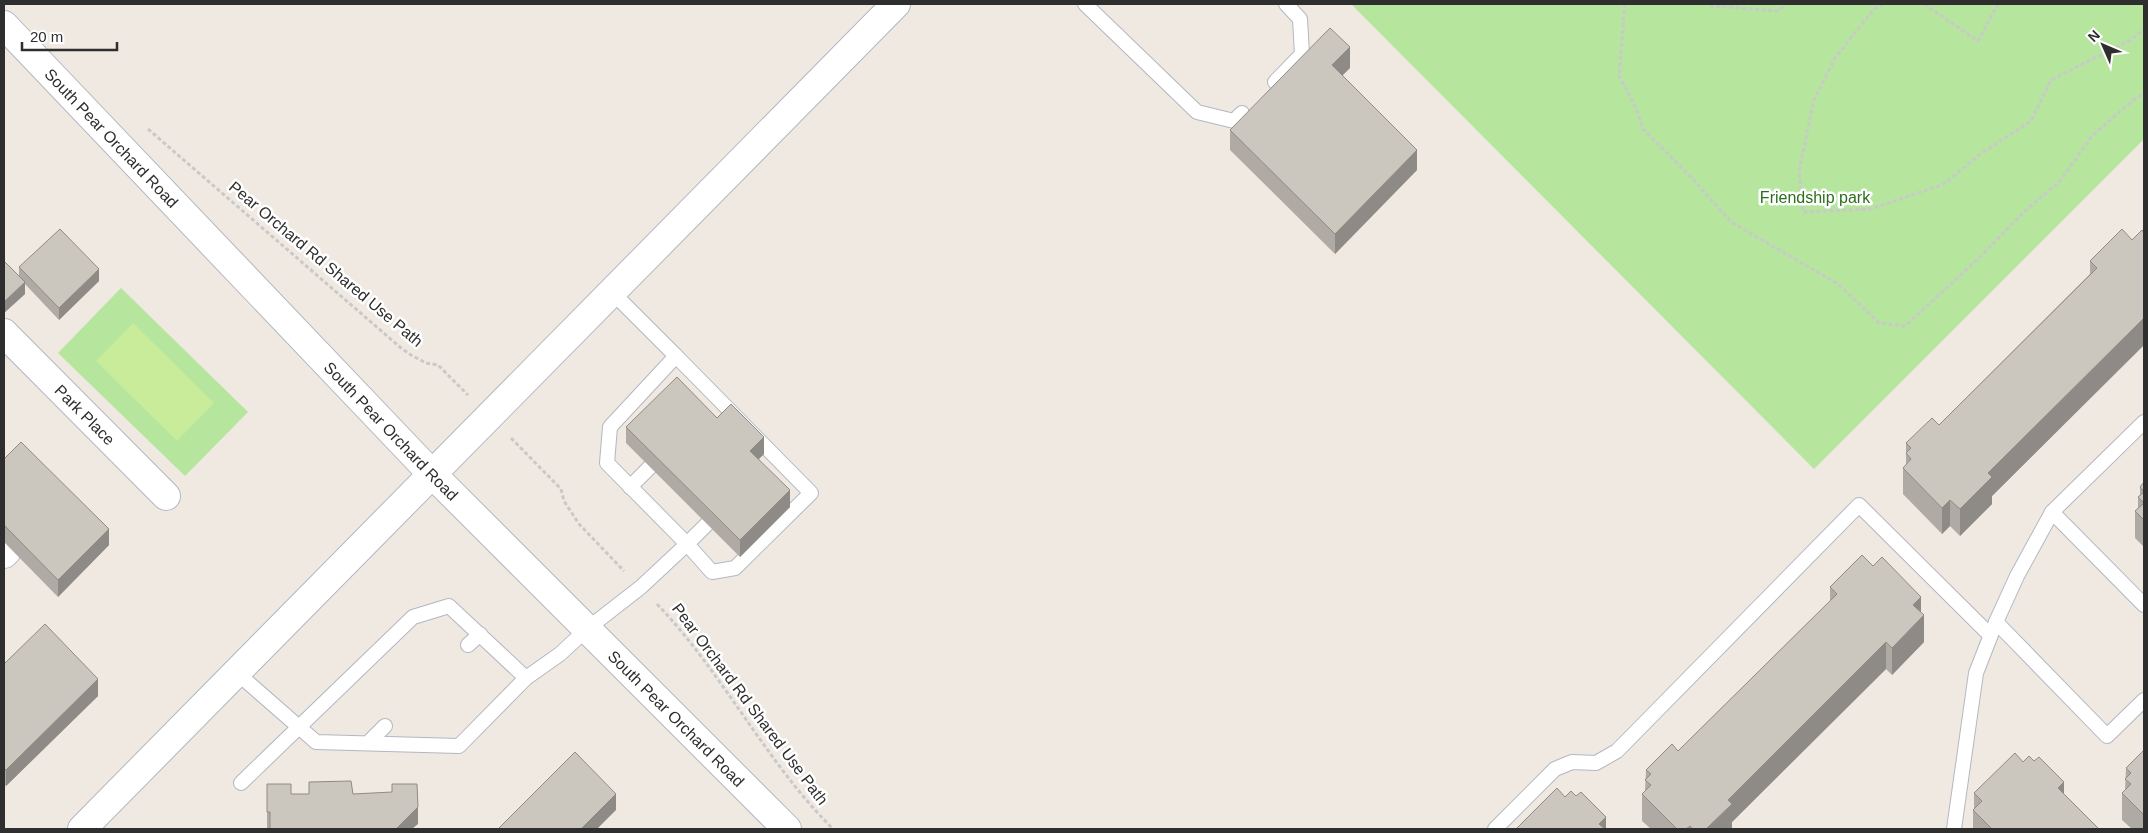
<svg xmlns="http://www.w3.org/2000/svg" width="2148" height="833" font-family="Arial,sans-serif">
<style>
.green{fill:#b6e59e}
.pitch{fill:#c9ec9a}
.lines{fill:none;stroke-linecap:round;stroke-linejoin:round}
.service-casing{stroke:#b4b7c1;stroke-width:16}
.minor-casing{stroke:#b4b7c1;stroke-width:30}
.tertiary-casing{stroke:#b4b7c1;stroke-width:30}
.secondary-casing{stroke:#b4b7c1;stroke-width:30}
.path{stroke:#c9c9c9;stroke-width:3;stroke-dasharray:4 2.5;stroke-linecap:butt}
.service{stroke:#fff;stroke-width:14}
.minor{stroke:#fff;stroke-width:28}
.tertiary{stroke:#fff;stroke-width:28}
.secondary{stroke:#fff;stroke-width:28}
.wall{fill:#afaba4}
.shaded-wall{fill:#8e8b86}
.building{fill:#cbc7bf;stroke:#8e8b86}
.labels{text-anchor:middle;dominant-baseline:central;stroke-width:5;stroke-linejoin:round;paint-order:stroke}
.street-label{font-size:16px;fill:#2e2e2e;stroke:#fff}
.park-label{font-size:16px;fill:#2c6e1b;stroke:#fff}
</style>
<rect width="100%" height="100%" fill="#efe9e1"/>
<g class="green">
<path d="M1351,4H2144V139L1814,469Z"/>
<path d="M121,288L248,412L185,476L58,353Z"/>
</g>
<path class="pitch" d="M133,323L214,403L177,441L96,361Z"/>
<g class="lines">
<g class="service-casing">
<g id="service">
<path d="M1085,4L1197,112L1234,121L1242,113"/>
<path d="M1275,82L1302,54L1300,19L1286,4"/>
<path d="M612,292L676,356"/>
<path d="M630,487L650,467"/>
<path d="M2052,512L2144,605"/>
<path d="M1996,622L2107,736L2144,700"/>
<path d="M468,645L480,634"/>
<path d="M236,672L316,742L459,746L526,678L560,654L587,629L641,587L687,544L607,463L610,427L676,356L811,493L735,568L712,572L687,544L707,524"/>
<path d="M368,743L385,726"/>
<path d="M241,783L413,617L449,606L526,678"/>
<path d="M1495,829L1555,769L1572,762L1596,763L1617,751L1859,505L1990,635"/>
<path d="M1954,829L1976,673L1996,622L2017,576L2052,512L2144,422"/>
</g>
</g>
<g class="minor-casing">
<g id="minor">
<path id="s1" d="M4,333L166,496"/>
<path d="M4,554L7,551"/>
</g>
</g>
<g class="tertiary-casing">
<g id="tertiary">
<path id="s2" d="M4,25L432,474L787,829"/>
</g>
</g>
<g class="secondary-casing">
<path id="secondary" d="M82,829L896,4"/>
</g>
<g class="path">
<path d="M1625,4L1619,76L1635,106L1643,129L1691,177L1731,222L1838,284L1879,323L1905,326L1978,259L2025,211L2061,180L2091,137L2133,100L2144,93"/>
<path d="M1711,4L1712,6L1779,11L1785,4"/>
<path d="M1883,4L1874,9L1835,58L1814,100L1799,171L1803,212L1871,209L1944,184L1979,155L2031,121L2051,80L2131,40L2144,29"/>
<path d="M1924,4L1978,41L1998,4"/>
<path d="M148,129L401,348L411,355L426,363L438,365L468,395"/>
<path d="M511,438L561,489L564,501L579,524L624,571"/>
<path d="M657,604C723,673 765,761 833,829"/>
</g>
<use href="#service" class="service"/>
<use href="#minor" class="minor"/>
<use href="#tertiary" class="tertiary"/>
<use href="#secondary" class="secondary"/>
</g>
<g class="wall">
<path d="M1350,68L1342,75L1417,170L1335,254L1230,150V130Z"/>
<path d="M2144,233V345L1992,496V504L1960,536L1950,526L1942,534L1903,494V468L1906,465V443L1939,425L2090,274V261Z"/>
<path d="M4,261L19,276V267L99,281L59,320L25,284V294L4,313Z"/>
<path d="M717,418L764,454L759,459L790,507L740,557L626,443V427Z"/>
<path d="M4,459L109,545L58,597L4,542Z"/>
<path d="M2144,482V547L2135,538V511L2138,508V497L2140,496V487Z"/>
<path d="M1830,587L1921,613L1924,642L1892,675L1886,669L1732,822V829H1651L1642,821V794L1645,791L1646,770L1678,751L1830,601Z"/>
<path d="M4,664L98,696L6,786L4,784Z"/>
<path d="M2144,750V829H2132L2122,820V793L2125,790L2126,768Z"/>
<path d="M2023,762L2064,795L2099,829H1973V810L1974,809V793Z"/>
<path d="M267,784L291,794H353L418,824L267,828Z"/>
</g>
<g class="shaded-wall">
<path d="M1350,47V68L1332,86V65Z"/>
<path d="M1417,150V170L1335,254V234Z"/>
<path d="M99,269V281L59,320V308Z"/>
<path d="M25,282V294L4,313V302Z"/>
<path d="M2144,318V345L1992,496V504L1960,536V509L1988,473Z"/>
<path d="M764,437V454L750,467V451Z"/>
<path d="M790,490V507L740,557V540Z"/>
<path d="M1950,500V526L1942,534V508Z"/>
<path d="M109,529V545L58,597V580Z"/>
<path d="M1921,597V618L1924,615V642L1892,675V648L1913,605Z"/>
<path d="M1886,642V669L1732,822V829H1706L1728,800Z"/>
<path d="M98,679V696L6,786V770Z"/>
<path d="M2064,782V808L2058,788Z"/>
<path d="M616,794V810L597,829H581Z"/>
<path d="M418,807V824L412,829H396Z"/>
<path d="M1606,817V829H1599V824Z"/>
</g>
<g class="building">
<path d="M1330,28L1350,47L1332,65L1417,150L1335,234L1230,130Z"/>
<path d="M60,229L99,269L59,308L19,267Z"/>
<path d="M2122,229L2132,240L2142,230L2144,233V318L1988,473L1992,477L1960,509L1950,500L1942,508L1903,468L1911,459L1906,453L1911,448L1906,443L1932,418L1939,425L2097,268L2090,261Z"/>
<path d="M4,261L25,282L4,302Z"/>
<path d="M677,377L717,418L731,404L764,437L750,451L790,490L740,540L626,427Z"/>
<path d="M21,442L109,529L58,580L4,525V459Z"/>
<path d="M2144,482V520L2135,511L2144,503L2138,497L2144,492L2140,487Z"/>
<path d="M1862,555L1873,566L1882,557L1921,597L1913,605L1924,615L1892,648L1886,642L1728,800L1732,804L1706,829H1693L1690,826L1686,829H1677L1642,794L1651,785L1645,780L1651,774L1646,770L1672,744L1678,751L1837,594L1830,587Z"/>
<path d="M45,624L98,679L6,770L4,768V664Z"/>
<path d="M2144,750V815L2122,793L2131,784L2125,779L2131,773L2126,768Z"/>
<path d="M575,752L616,794L581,829H498Z"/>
<path d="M2015,753L2023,762L2029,756L2034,761L2039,757L2064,782L2058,788L2099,829H1992L1973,810L1982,801L1974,793Z"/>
<path d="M351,781L353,794L392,792V784H417L418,807L396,829H270V812H267V784H291V794H309V782Z"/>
<path d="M1557,788L1565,797L1571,791L1576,796L1581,792L1606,817L1599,824L1605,829H1518L1517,828Z"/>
</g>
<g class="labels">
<g class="street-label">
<text stroke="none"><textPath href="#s2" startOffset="156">South Pear Orchard Road</textPath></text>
<text transform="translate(326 264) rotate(40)">Pear Orchard Rd Shared Use Path</text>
<text stroke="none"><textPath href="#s1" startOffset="115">Park Place</textPath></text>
<text stroke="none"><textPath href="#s2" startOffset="561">South Pear Orchard Road</textPath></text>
<text transform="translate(750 704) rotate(53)">Pear Orchard Rd Shared Use Path</text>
<text stroke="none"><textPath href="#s2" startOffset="966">South Pear Orchard Road</textPath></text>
</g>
<g class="park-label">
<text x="1815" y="197">Friendship park</text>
</g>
</g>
<rect width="2148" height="833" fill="none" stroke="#2e2e2e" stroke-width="10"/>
<g transform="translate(2103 45) rotate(315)" stroke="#ffffff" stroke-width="4" paint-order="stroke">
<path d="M0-4L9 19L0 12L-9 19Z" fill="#2e2e2e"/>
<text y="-8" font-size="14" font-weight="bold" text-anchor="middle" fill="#2e2e2e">N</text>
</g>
<path d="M22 42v8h95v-8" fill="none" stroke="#2e2e2e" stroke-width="2.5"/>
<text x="30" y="42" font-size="15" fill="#2e2e2e" stroke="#ffffff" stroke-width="4" paint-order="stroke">20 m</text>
</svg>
